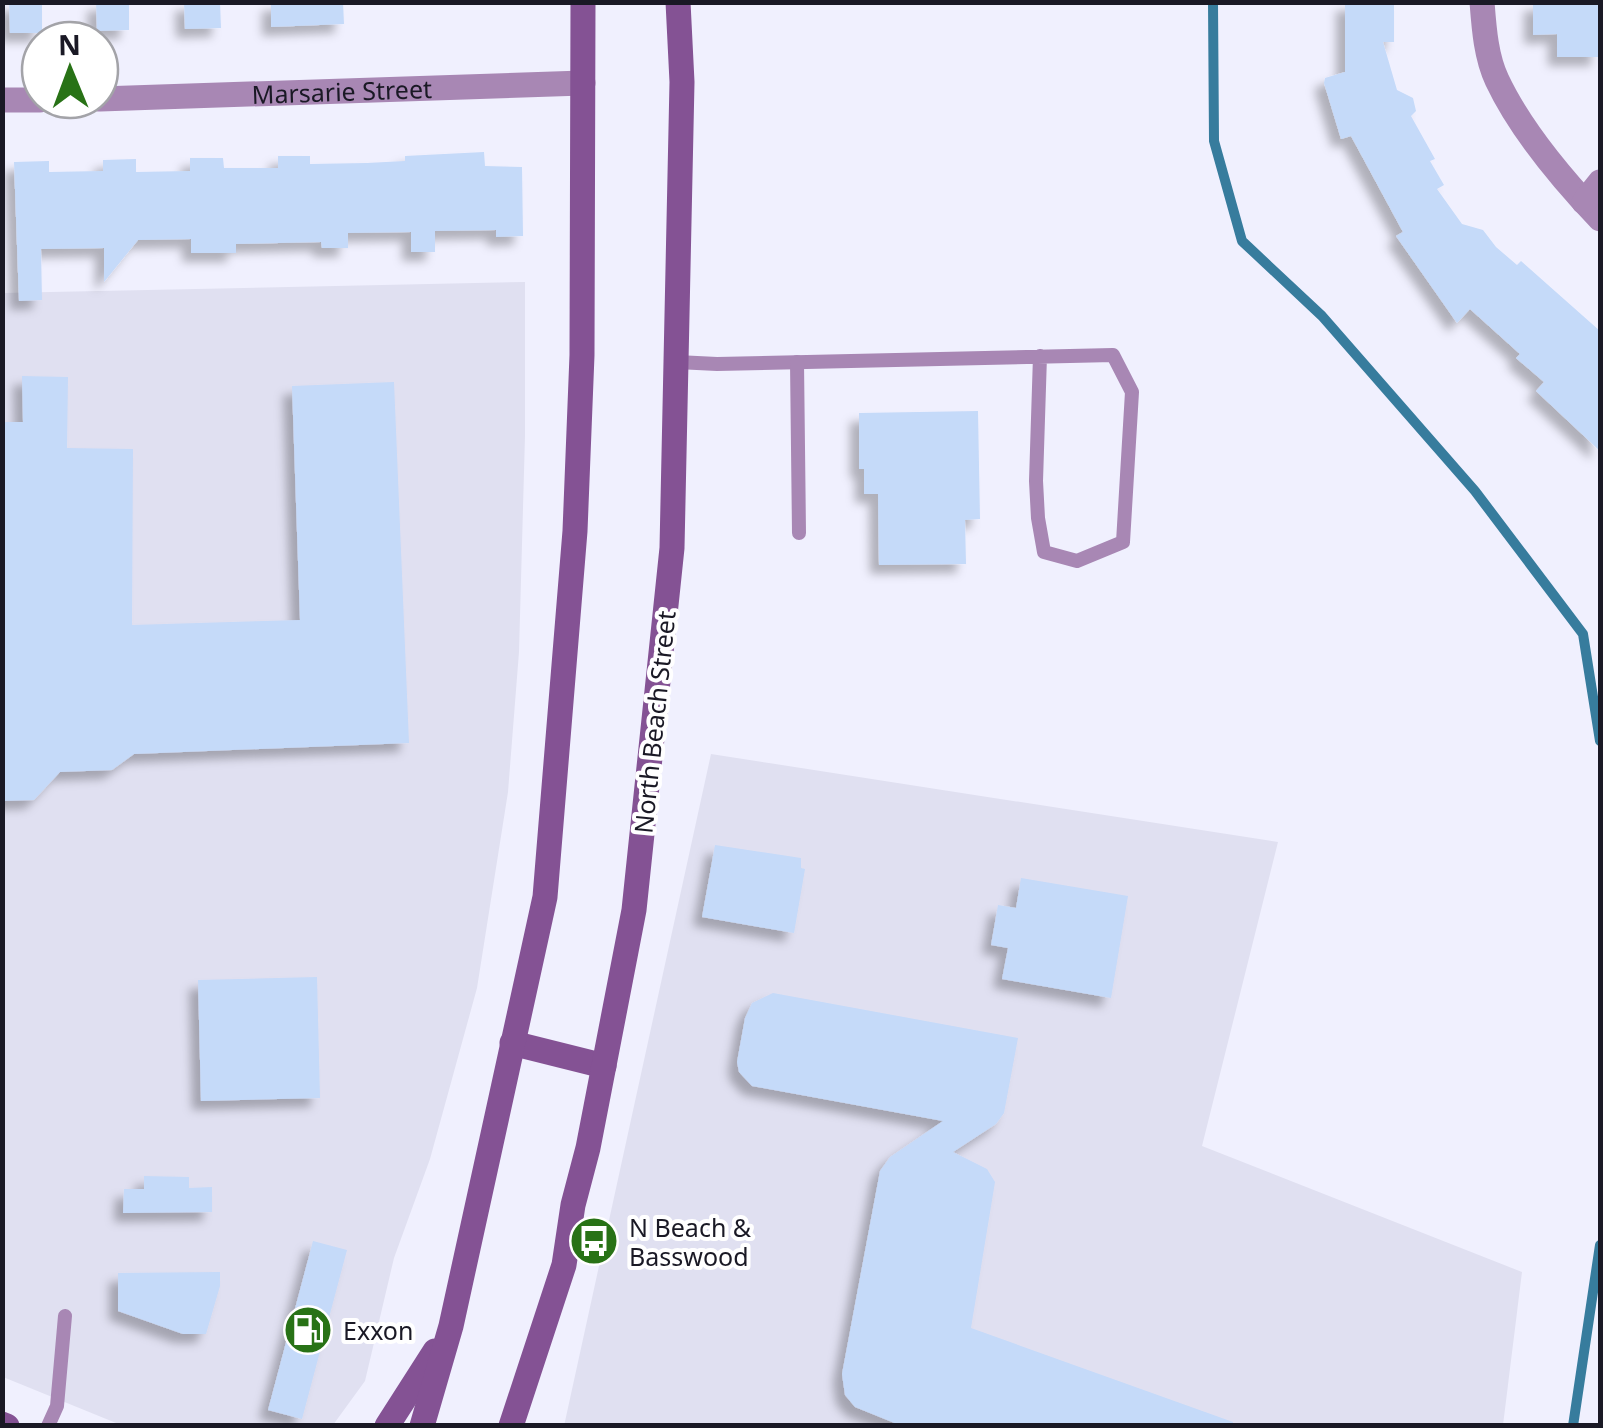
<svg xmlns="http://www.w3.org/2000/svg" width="1603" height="1428" font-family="'Noto Sans',sans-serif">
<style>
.built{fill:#e0e0f1}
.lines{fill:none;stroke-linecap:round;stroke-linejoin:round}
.stream{stroke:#377c9d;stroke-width:10}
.building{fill:#c5daf9;filter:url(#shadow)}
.service{stroke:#a887b4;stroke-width:14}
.minor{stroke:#a887b4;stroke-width:25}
.secondary{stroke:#845294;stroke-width:25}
.labels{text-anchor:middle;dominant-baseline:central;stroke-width:8;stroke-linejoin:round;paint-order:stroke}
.street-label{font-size:25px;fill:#1a1925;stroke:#fff}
.poi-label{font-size:25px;fill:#1a1925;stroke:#fff;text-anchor:start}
</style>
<defs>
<filter id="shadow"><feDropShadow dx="-9" dy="9" stdDeviation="5" flood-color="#0004"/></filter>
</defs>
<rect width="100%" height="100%" fill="#f0f0fe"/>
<g class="built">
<path d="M525,282V436L519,652L508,792L477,988L430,1159L394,1258L365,1381L333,1425H121L3,1377L2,293Z"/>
<path d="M711,754L1278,842L1202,1146L1522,1272L1503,1425L564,1426Z"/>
</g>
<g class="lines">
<g class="stream">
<path d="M1213,2L1214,141L1242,241L1322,316L1475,491L1583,634L1600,741"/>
<path d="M1573,1426L1600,1245"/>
</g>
</g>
<g class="building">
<path d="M9,2H42V33H10Z"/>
<path d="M96,2H129V30L97,31Z"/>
<path d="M184,2H220L221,28L185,29Z"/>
<path d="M271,2H343L344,24L271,27Z"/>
<path d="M1345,2H1394V42H1383L1397,90L1413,98L1416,111L1411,116L1435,159L1430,161L1444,185L1437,189L1462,224L1483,230L1496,247L1517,265L1521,261L1600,331V451L1536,391L1544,382L1516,358L1520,354L1470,309L1457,323L1396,236L1403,232L1351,136L1341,139L1324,83L1325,78L1345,72Z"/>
<path d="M1533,2H1600V57H1557V34L1533,35Z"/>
<path d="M484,152L485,166L522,167L523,236L496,237V230L435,231V252H411V232L348,233V248H322L321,242L236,244V253H191V239L138,240L104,282V248L41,249L42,300L19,301L14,162L49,161V172L103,171V160L136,159V172L190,171V158H223L224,168H278V156H310V164L367,163L405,161V156Z"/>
<path d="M22,376L68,377L67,448L133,449L132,625L300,620L292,386L394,382L409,743L134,754L112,770L60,772L34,800L2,801V422H23Z"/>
<path d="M978,411L980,519L965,520L966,564L879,565L878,494H864V469H859V413Z"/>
<path d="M715,845L801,858V868L805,869L794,933L702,917Z"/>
<path d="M1021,878L1128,896L1111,998L1002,979L1008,948L991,945L998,905L1016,908Z"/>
<path d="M317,977L320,1098L201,1101L198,980Z"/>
<path d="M773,993L1018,1038L1004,1113L996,1124L953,1152L987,1169L995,1182L971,1328L1233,1422V1426H902L855,1407L845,1395L842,1374L880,1171L890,1157L943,1121L752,1086L739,1072L737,1062L745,1018L752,1003Z"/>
<path d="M144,1176L189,1177V1188L212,1187V1212L123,1213L124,1189H144Z"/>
<path d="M313,1241L347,1250L302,1419L268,1410Z"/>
<path d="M220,1272V1286L206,1334H183L118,1311V1273Z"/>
</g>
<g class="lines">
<g class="service">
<path d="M677,362L717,364L1113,355L1132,392L1123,542L1077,561L1044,552L1038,518L1036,481L1040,356"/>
<path d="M797,362L799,533"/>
<path d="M48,1426L57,1406L65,1316"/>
</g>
<g class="minor">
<path d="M1482,2C1484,28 1486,57 1497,80C1520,129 1563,180 1600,219"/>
<path id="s1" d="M100,99L583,83"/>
<path d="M2,100H40"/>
<path d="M1584,202L1600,182"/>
</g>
<g class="secondary">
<path d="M512,1043L604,1066"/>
<path d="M2,1424L7,1426"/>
<path d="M387,1426L435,1351"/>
<path d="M422,1426L451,1326L545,897L575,531L582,355L583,2"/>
<path d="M511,1426L564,1265L573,1205L588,1148L634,910L672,548L682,82L678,2"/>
</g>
</g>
<defs>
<g id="bus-disc" transform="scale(2.5)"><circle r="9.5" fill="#287216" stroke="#fff"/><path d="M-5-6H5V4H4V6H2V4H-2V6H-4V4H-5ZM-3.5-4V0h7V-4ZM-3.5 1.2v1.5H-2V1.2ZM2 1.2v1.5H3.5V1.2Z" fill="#fff"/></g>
<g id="fuel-disc" transform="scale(2.5)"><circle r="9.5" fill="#287216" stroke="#fff"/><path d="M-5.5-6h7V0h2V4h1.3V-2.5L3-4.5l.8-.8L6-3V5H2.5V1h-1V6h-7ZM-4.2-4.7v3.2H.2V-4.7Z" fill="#fff"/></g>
</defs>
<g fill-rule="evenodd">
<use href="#bus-disc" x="594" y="1241"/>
<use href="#fuel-disc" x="308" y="1330"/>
</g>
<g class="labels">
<g class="street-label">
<text stroke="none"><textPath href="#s1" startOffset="242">Marsarie Street</textPath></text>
<text transform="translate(654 722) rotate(-84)">North Beach Street</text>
</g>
<g class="poi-label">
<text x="629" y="1227">N Beach &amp;<tspan x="629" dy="29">Basswood</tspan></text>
<text x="343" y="1330">Exxon</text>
</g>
</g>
<rect width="1603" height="1428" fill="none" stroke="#1a1925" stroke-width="10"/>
<g transform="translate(70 70) rotate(359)"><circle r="48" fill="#ffffff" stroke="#a3a3a8" stroke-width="2.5"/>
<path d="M0-8L18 38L0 25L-18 38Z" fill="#287216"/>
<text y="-15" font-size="28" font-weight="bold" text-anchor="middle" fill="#1a1925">N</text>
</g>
</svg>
